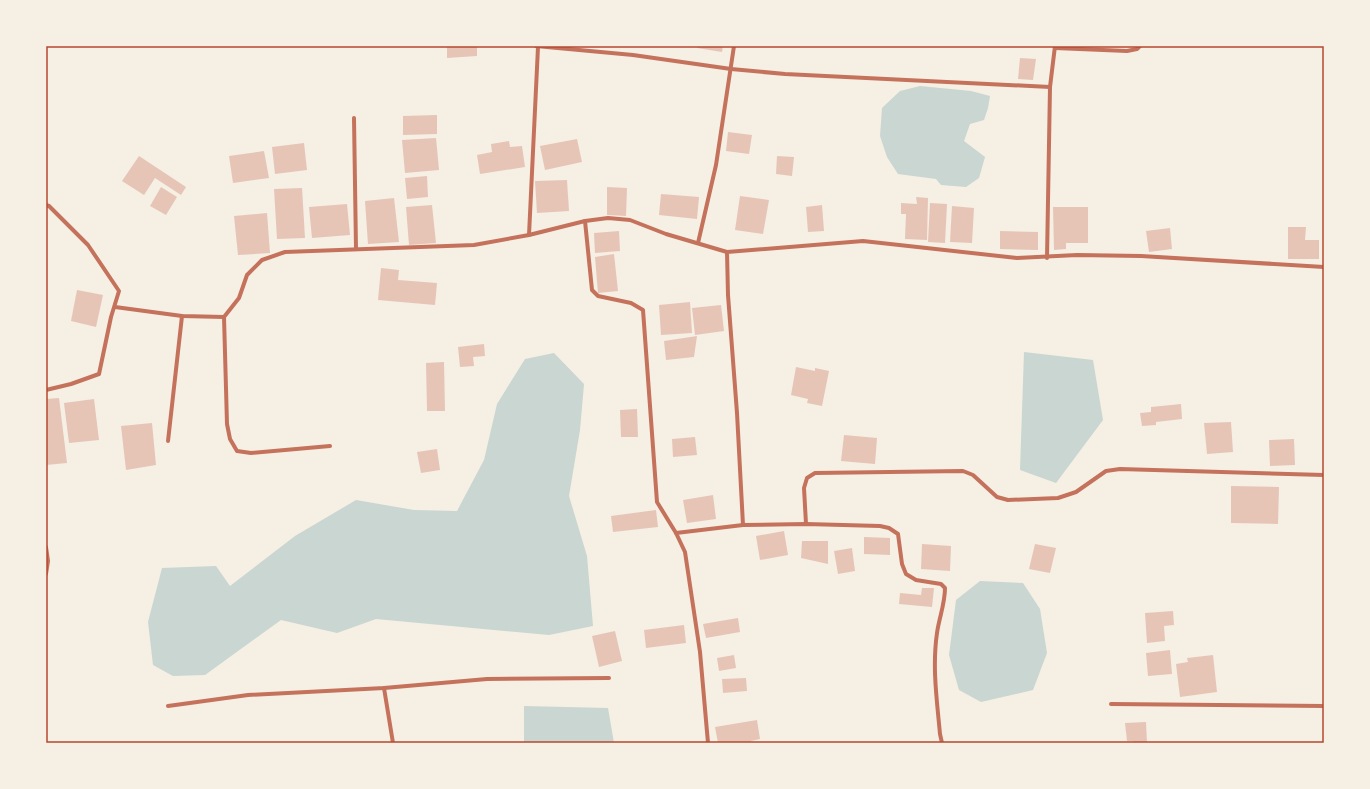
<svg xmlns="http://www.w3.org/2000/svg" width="1370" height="789" font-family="Lato,sans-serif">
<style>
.water{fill:#c9d6d2}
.building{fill:#e6c5b7}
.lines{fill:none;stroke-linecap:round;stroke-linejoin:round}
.minor{stroke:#c5725c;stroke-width:4}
.neatline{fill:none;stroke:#b5482f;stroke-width:1.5}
</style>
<rect width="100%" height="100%" fill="#f6efe4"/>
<g class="water">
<path d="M920,86L971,91L990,96L988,108L984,120L970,124L964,141L985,157L979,178L966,187L941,185L936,179L898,174L887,157L880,136L882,108L900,91Z"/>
<path d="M1024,352L1093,360L1103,420L1056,483L1020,470Z"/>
<path d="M554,353L584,384L580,430L569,496L587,556L593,626L549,635L376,619L337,633L281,620L205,675L173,676L153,665L148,622L162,568L216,566L230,586L295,536L356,500L414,510L457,511L484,460L497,404L525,359Z"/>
<path d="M980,581L1023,583L1040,609L1047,653L1033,690L981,702L959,690L949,655L956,600Z"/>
<path d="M524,706L608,708L614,743H524Z"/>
</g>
<g class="building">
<path d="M447,46H477V56L447,58Z"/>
<path d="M697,46H723L722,52L697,48Z"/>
<path d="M1020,58L1036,59L1033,80L1018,79Z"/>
<path d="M437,115V134L403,135V116Z"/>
<path d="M728,132L752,135L749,154L726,151Z"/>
<path d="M436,138L439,170L405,173L402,140Z"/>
<path d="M577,139L582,162L545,170L540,146Z"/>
<path d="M509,141L510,147L522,146L525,167L480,174L477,155L492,152L491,144Z"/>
<path d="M304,143L307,170L275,174L272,147Z"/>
<path d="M264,151L269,178L233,183L229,156Z"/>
<path d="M139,156L186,187L181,195L155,178L144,195L122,181Z"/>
<path d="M777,156L794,157L792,176L776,174Z"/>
<path d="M427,176L428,197L407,199L405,178Z"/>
<path d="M567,180L569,211L537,213L535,181Z"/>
<path d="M161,187L177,197L166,215L150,206Z"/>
<path d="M607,187L627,188L626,216L607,215Z"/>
<path d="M302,188L305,238L277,239L274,189Z"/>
<path d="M661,194L699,197L697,219L659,215Z"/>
<path d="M740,196L769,200L763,234L735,230Z"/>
<path d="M916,197L928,198L927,240L905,239L906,214H901V203L917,204Z"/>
<path d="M394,198L399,242L368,244L365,201Z"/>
<path d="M930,203L947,204L945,243L928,242Z"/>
<path d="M347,204L350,235L312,238L309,207Z"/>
<path d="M432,205L436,243L409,245L406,207Z"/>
<path d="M822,205L824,231L808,232L806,207Z"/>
<path d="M952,206L974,208L972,243L950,242Z"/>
<path d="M1053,207H1088V243H1066V249L1054,250Z"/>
<path d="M267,213L270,253L238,255L234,216Z"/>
<path d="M1288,227H1306L1305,240H1319V259H1288Z"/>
<path d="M1170,228L1172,249L1149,252L1146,231Z"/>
<path d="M619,231L620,251L595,253L594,233Z"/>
<path d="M1000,231L1038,232V250L1000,249Z"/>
<path d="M614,254L618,291L598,293L595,257Z"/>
<path d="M381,268L399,270L398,280L437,283L435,305L378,300Z"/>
<path d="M77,290L103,295L96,327L71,321Z"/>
<path d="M690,302L692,333L661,335L659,305Z"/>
<path d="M721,305L724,331L695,335L692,308Z"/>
<path d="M697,336L694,357L666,360L664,341Z"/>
<path d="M484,344L485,356L473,357L474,366L460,367L458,347Z"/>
<path d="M444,362L445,411H427L426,363Z"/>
<path d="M796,367L815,371V368L829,371L822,406L807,403L808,399L791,395Z"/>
<path d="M59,398L67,463L46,465V399Z"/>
<path d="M94,399L99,440L69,443L64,403Z"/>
<path d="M1181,404L1182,419L1156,422V425L1142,426L1140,413L1151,412V407Z"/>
<path d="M637,409L638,437H621L620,410Z"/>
<path d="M1231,422L1233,452L1207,454L1204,423Z"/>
<path d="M152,423L156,465L126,470L121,426Z"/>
<path d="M844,435L877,438L875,464L841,461Z"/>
<path d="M695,437L697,455L673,457L672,439Z"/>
<path d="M1294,439L1295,465L1270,466L1269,440Z"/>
<path d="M437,449L440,470L421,473L417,452Z"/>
<path d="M1231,486L1279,487L1278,524L1231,523Z"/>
<path d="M713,495L716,519L687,523L683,500Z"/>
<path d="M656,510L658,527L613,532L611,516Z"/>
<path d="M784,531L788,555L760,560L756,536Z"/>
<path d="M864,537L890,538V555L864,554Z"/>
<path d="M802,541H828V564L801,558Z"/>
<path d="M922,544L951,546L950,571L921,569Z"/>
<path d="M1035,544L1056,548L1050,573L1029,569Z"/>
<path d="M852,548L855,571L838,574L834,551Z"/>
<path d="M922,588H934L932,607L899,604L900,593L921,595Z"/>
<path d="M1173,611L1174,625L1164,626L1165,641L1147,643L1145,613Z"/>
<path d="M738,618L740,632L706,638L703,624Z"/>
<path d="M684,625L686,643L646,648L644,630Z"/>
<path d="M615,631L622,661L599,667L592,636Z"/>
<path d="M1170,650L1172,674L1148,676L1146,653Z"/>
<path d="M734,655L736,668L719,671L717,658Z"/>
<path d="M1213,655L1217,692L1180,697L1176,664L1188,662L1187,658Z"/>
<path d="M746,678L747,691L723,693L722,679Z"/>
<path d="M757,720L760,739L751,741V743H718L715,727Z"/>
<path d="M1146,722L1147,743H1133V741H1127L1125,723Z"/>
</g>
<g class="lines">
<g class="minor">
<path d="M536,46L633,55L731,69L785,74L1050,87L1047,258"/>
<path d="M1055,48L1127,51L1137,49L1140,46"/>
<path d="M1050,87L1055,46"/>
<path d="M354,118L356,249"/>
<path d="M46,205L49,206L88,245L119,291L111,317L99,374L71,384L46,390"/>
<path d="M585,221L592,290L598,296L631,303L643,310L657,502L676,533L685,552L700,652L708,743"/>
<path d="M529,235L538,47"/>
<path d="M698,243L716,165L734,46"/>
<path d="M115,307L182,316L224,317L239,298L247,275L262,260L285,252L474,245L529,235L585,221L608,218L630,220L666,234L727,252"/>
<path d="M224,317L227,424L230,439L237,451L251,453L330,446"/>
<path d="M168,441L182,316"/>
<path d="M806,524L804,488L807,478L815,473L963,471L973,475L997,497L1008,500L1058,498L1076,492L1106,471L1120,469L1324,475"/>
<path d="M676,533L743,525"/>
<path d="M46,547L48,561L46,574"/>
<path d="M384,688L393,743"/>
<path d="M1111,704L1324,706"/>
<path d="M168,706L248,695L384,688L487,679L609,678"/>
<path d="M942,743L940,734C937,701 932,667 937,633C939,618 945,604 945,588L941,584L916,580L906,574L902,564L898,534L889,528L880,526L806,524L743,525L737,413L728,295L727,252L863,241L1017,258L1077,255L1141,256L1324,267"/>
</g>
</g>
<rect width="1370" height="789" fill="none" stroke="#f6efe4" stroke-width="94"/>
<rect x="47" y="47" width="1276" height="695" class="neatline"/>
</svg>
